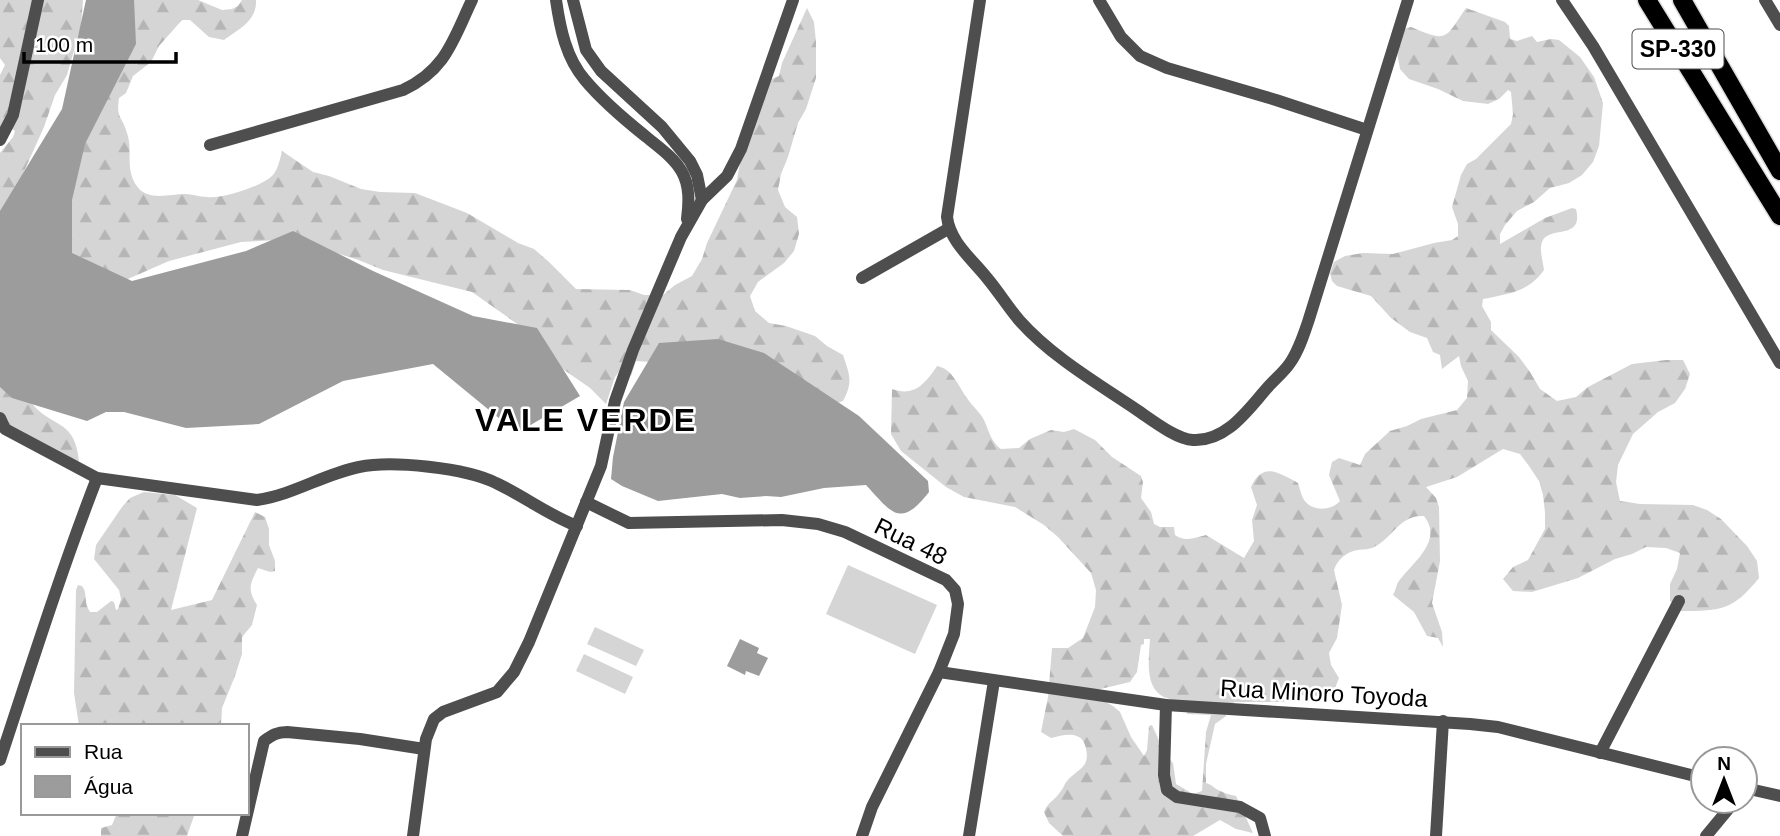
<svg xmlns="http://www.w3.org/2000/svg" width="1780" height="836" font-family="Helvetica,sans-serif">
<style>
.forest{fill:url(#forest-firs);fill-rule:evenodd}
.garden{fill:#d5d5d5}
.water{fill:#9c9c9c}
.lines{fill:none;stroke-linecap:round;stroke-linejoin:round}
.highway-casing{stroke:#dbdbdb;stroke-width:21}
.minor{stroke:#4e4e4e;stroke-width:12}
.highway{stroke:#000;stroke-width:18}
.labels{text-anchor:middle;dominant-baseline:central;stroke-width:5;stroke-linejoin:round;paint-order:stroke}
.shield{fill:#fff;stroke:#4c4c4c;stroke-width:2}
.shield-label{font-size:23px;font-weight:bold;fill:#000}
.street-label{font-size:24px;fill:#000;stroke:#fff}
.district-label{font-size:32px;font-weight:bold;letter-spacing:2px;fill:#000;stroke:#fff}
</style>
<defs>
<pattern id="forest-firs" width="22" height="20" patternUnits="userSpaceOnUse" patternTransform="scale(1.75)"><rect width="22" height="20" fill="#d5d5d5"/><path d="M5 1l3.5 6h-7zM16 11l3.5 6h-7z" fill="#b5b5b5"/></pattern>
</defs>
<rect width="100%" height="100%" fill="#fff"/>
<g class="forest">
<path d="M0,0H83L81,26L67,75L55,95L44,127L3,218L0,221V153L13,137L15,131L11,128L0,135V75L5,65L0,58Z"/>
<path d="M125,0H198L222,10L232,9L238,6L242,0H256C257,21 239,29 224,40L209,37L190,20H182L159,46L151,62L133,76L126,93L119,98C116,120 122,115 127,133C133,150 125,168 136,185C147,202 169,194 185,194C193,194 199,197 207,197C222,199 260,187 272,176C278,170 280,159 282,151L313,172L329,176L361,189L380,192L415,193L467,213L518,243L534,249L549,262L576,289L630,290L644,295H663L675,285L692,276L702,259L707,243L737,180L740,163L760,84L779,76L782,63L807,8L814,22L816,42V78L806,109L798,123L788,157L781,174L778,190L785,207L797,217L799,234L794,251L784,263L758,282L750,296L755,311L769,323L786,326L815,336L827,346L843,355C850,376 853,382 843,401L828,406L650,362L636,361L631,376L629,371L621,369L615,377L606,404L590,388L557,365L530,333L472,292L383,270L356,259L299,242L277,240L241,242L169,261L121,282L69,256L55,198Z"/>
<path d="M1466,8L1505,22L1509,26L1510,39L1517,41L1532,36L1537,42L1551,39L1559,40L1580,57L1594,77L1603,103L1599,146L1593,162L1582,175L1569,183L1550,188L1534,202L1517,211L1505,225L1500,234V244L1545,218L1572,208L1576,209C1584,241 1549,225 1542,242C1539,250 1543,261 1544,270C1529,292 1507,294 1483,299L1482,306L1491,322V330L1519,357L1530,372L1540,389L1557,401L1576,397L1588,387L1632,364L1666,360H1683L1690,374L1685,389L1675,403L1658,412L1633,434L1618,465L1616,482L1620,501L1640,504L1693,505L1707,510L1721,519L1747,546L1757,561L1759,578C1733,610 1722,611 1681,611L1670,601V584L1677,569L1680,553L1666,548L1646,547L1632,554L1615,559L1578,578L1532,592L1513,591L1503,579L1513,567L1528,560L1545,529V512L1543,495L1539,481L1529,466L1520,454L1503,449L1457,477L1426,487L1436,498L1439,507L1440,561L1432,603L1442,632L1443,647L1438,638L1427,636L1414,612L1393,595C1395,591 1396,588 1397,584C1409,565 1445,542 1424,516C1400,514 1393,538 1374,547C1369,550 1363,549 1358,550C1347,551 1337,560 1334,570L1342,605L1337,638L1329,653L1331,665L1339,678L1333,693L1320,696L1304,695L1283,702H1235L1227,706L1226,716L1215,724L1206,764V783C1212,785 1213,787 1218,790C1224,793 1230,795 1236,796L1253,833L1236,829L1220,820L1193,836H1063L1049,823L1044,812C1048,802 1055,800 1061,791C1065,786 1063,786 1067,781C1078,768 1092,768 1085,745C1080,730 1063,735 1051,738L1041,732L1048,697L1052,648H1068L1083,638L1095,607L1096,590L1091,573L1058,537L1044,525L1015,507L964,497L946,487L901,451L891,434L892,389C914,397 925,384 937,366C953,369 958,386 967,398C972,406 980,412 984,420C989,431 991,442 1001,449L1019,448L1030,439L1051,430L1064,432L1074,429L1095,440L1112,457L1141,476L1143,482L1141,498L1151,512L1154,524L1160,527H1174L1175,535C1184,542 1196,538 1206,535L1244,558L1254,541L1252,520L1257,505L1251,487C1263,461 1279,473 1298,483C1300,489 1301,495 1304,500C1313,512 1331,511 1340,501L1329,475L1332,462L1339,458L1360,465L1365,454L1390,431L1407,426L1421,419L1457,410L1467,398L1468,381L1461,366L1459,356L1442,369L1440,355L1433,352L1427,338L1410,332L1391,318L1371,296L1337,286L1332,281L1330,273L1334,262L1345,256L1363,253L1393,254L1434,243L1452,240L1458,236V224L1452,207L1461,175L1467,164L1476,159L1511,124L1513,114L1511,92L1508,90L1499,99L1488,104L1463,101L1438,89L1409,79L1400,69L1397,52L1400,36L1406,28L1411,27C1448,43 1445,39 1466,8ZM1144,639H1150C1149,658 1144,687 1164,697C1171,700 1179,702 1186,705L1187,714L1211,715L1206,732L1202,791L1193,794L1176,784L1173,763L1165,754L1152,725L1149,726L1147,750L1144,756L1131,737L1120,712L1113,706L1093,695L1092,691L1130,682L1137,672L1141,645L1144,644Z"/>
<path d="M0,332C9,354 17,379 29,399C48,429 75,416 79,461H64L0,421Z"/>
<path d="M144,492L175,495L197,508L171,610L212,600L255,512L265,517L269,529V545L275,561V571L270,572L258,568C250,584 247,589 257,605L252,625L242,637V654L235,676L222,708L221,726H79L74,693L76,590L78,585L82,586C88,593 83,602 90,612H97L111,601L114,602L116,610L118,609L121,599L119,590L94,559L96,545L122,507L130,498Z"/>
<path d="M117,813H195L187,836H101V828L112,825Z"/>
</g>
<g class="garden">
<path d="M848,565L937,605L915,654L826,614Z"/>
<path d="M595,627L644,650L636,666L587,644Z"/>
<path d="M584,654L633,677L625,694L576,671Z"/>
</g>
<g class="water">
<path d="M86,0H134L136,44L85,144L72,200V253L132,281L246,251L293,231L373,271L473,316L537,328L580,396L517,433L433,364L343,381L259,424L186,428L124,412H106L87,421L12,398L0,387V211L62,109Z"/>
<path d="M718,339L764,353L859,416L928,481L929,492C900,529 892,513 866,485L824,488L781,497L766,496L740,498L722,494L658,501L622,486L611,479L613,457L624,402L659,343Z"/>
<path d="M740,639L759,648L757,653L768,658L759,676L746,671L745,675L727,666Z"/>
</g>
<g class="lines">
<g class="highway-casing">
<g id="highway">
<path d="M1647,0L1780,216"/>
<path d="M1682,0L1780,171"/>
</g>
</g>
<g class="minor">
<path d="M556,0C560,28 566,58 585,80C601,99 624,119 644,135C657,146 674,157 682,172C690,186 689,203 687,219"/>
<path d="M573,0L586,50L601,71L662,127L690,161L697,175L702,200"/>
<path d="M980,0L947,217C950,242 972,259 987,278C998,291 1008,307 1019,320C1052,357 1097,383 1137,410C1152,420 1176,439 1193,440C1227,442 1249,408 1268,387C1275,379 1284,372 1290,363C1299,350 1304,334 1309,319L1408,0"/>
<path d="M1099,0L1121,37L1140,56L1167,68L1276,100L1367,130"/>
<path d="M1562,0L1593,46L1780,363"/>
<path d="M1765,0L1780,25"/>
<path d="M0,140L13,115L38,0"/>
<path d="M210,145L403,90C446,70 453,40 472,0"/>
<path d="M862,278L948,229"/>
<path d="M0,418L5,429L97,478L257,500C293,495 324,474 359,467C392,460 466,468 496,483C524,496 548,515 577,526"/>
<path d="M586,502L629,523L782,520L818,524L845,532L946,580L955,590L958,604L954,634L939,672L872,807L862,836"/>
<path d="M939,672L1166,705L1470,724L1498,727L1703,778"/>
<path d="M1166,705L1164,775L1167,790L1177,797L1240,807L1260,818L1265,836"/>
<path d="M1600,753L1679,601"/>
<path d="M0,760C31,666 61,571 97,478"/>
<path d="M1745,788L1780,796"/>
<path d="M242,836L264,741C272,735 277,732 287,732L360,739L424,749"/>
<path d="M413,836L426,739L434,719L443,712L497,692L514,672L529,642L601,466L615,401L633,350L681,237L702,200L727,176L741,149L793,0"/>
<path d="M969,836L994,681"/>
<path d="M1436,836L1443,721"/>
<path d="M1706,836L1735,801"/>
</g>
<use href="#highway" class="highway"/>
</g>
<g class="labels">
<rect class="shield" x="1632.5" y="29.5" width="91" height="39" rx="5"/>
<g class="shield-label">
<text x="1678" y="49">SP-330</text>
</g>
<g class="street-label">
<text transform="translate(911 541) rotate(26)">Rua 48</text>
<text transform="translate(1324 693) rotate(3)">Rua Minoro Toyoda</text>
</g>
<g class="district-label">
<text x="586" y="420">VALE VERDE</text>
</g>
</g>
<rect x="21" y="724" width="228" height="91" fill="#ffffff" stroke="#999999" stroke-width="2"/>
<rect x="35" y="747" width="35" height="10" fill="#4e4e4e" stroke="#999999" stroke-width="2"/>
<text x="84" y="759" font-size="21" fill="#000000">Rua</text>
<rect x="35" y="776" width="35" height="21" fill="#9c9c9c" stroke="#999999" stroke-width="2"/>
<text x="84" y="794" font-size="21" fill="#000000">Água</text>
<g transform="translate(1724 780)"><circle r="33" fill="#ffffff" stroke="#999999" stroke-width="2"/>
<path d="M0-5L12 26L0 18L-12 26Z" fill="#000000"/>
<text y="-10" font-size="19" font-weight="bold" text-anchor="middle" fill="#000000">N</text>
</g>
<path d="M24 52v10h152v-10" fill="none" stroke="#000000" stroke-width="3.5"/>
<text x="35" y="52" font-size="21" fill="#000000" stroke="#ffffff" stroke-width="5" paint-order="stroke">100 m</text>
</svg>
